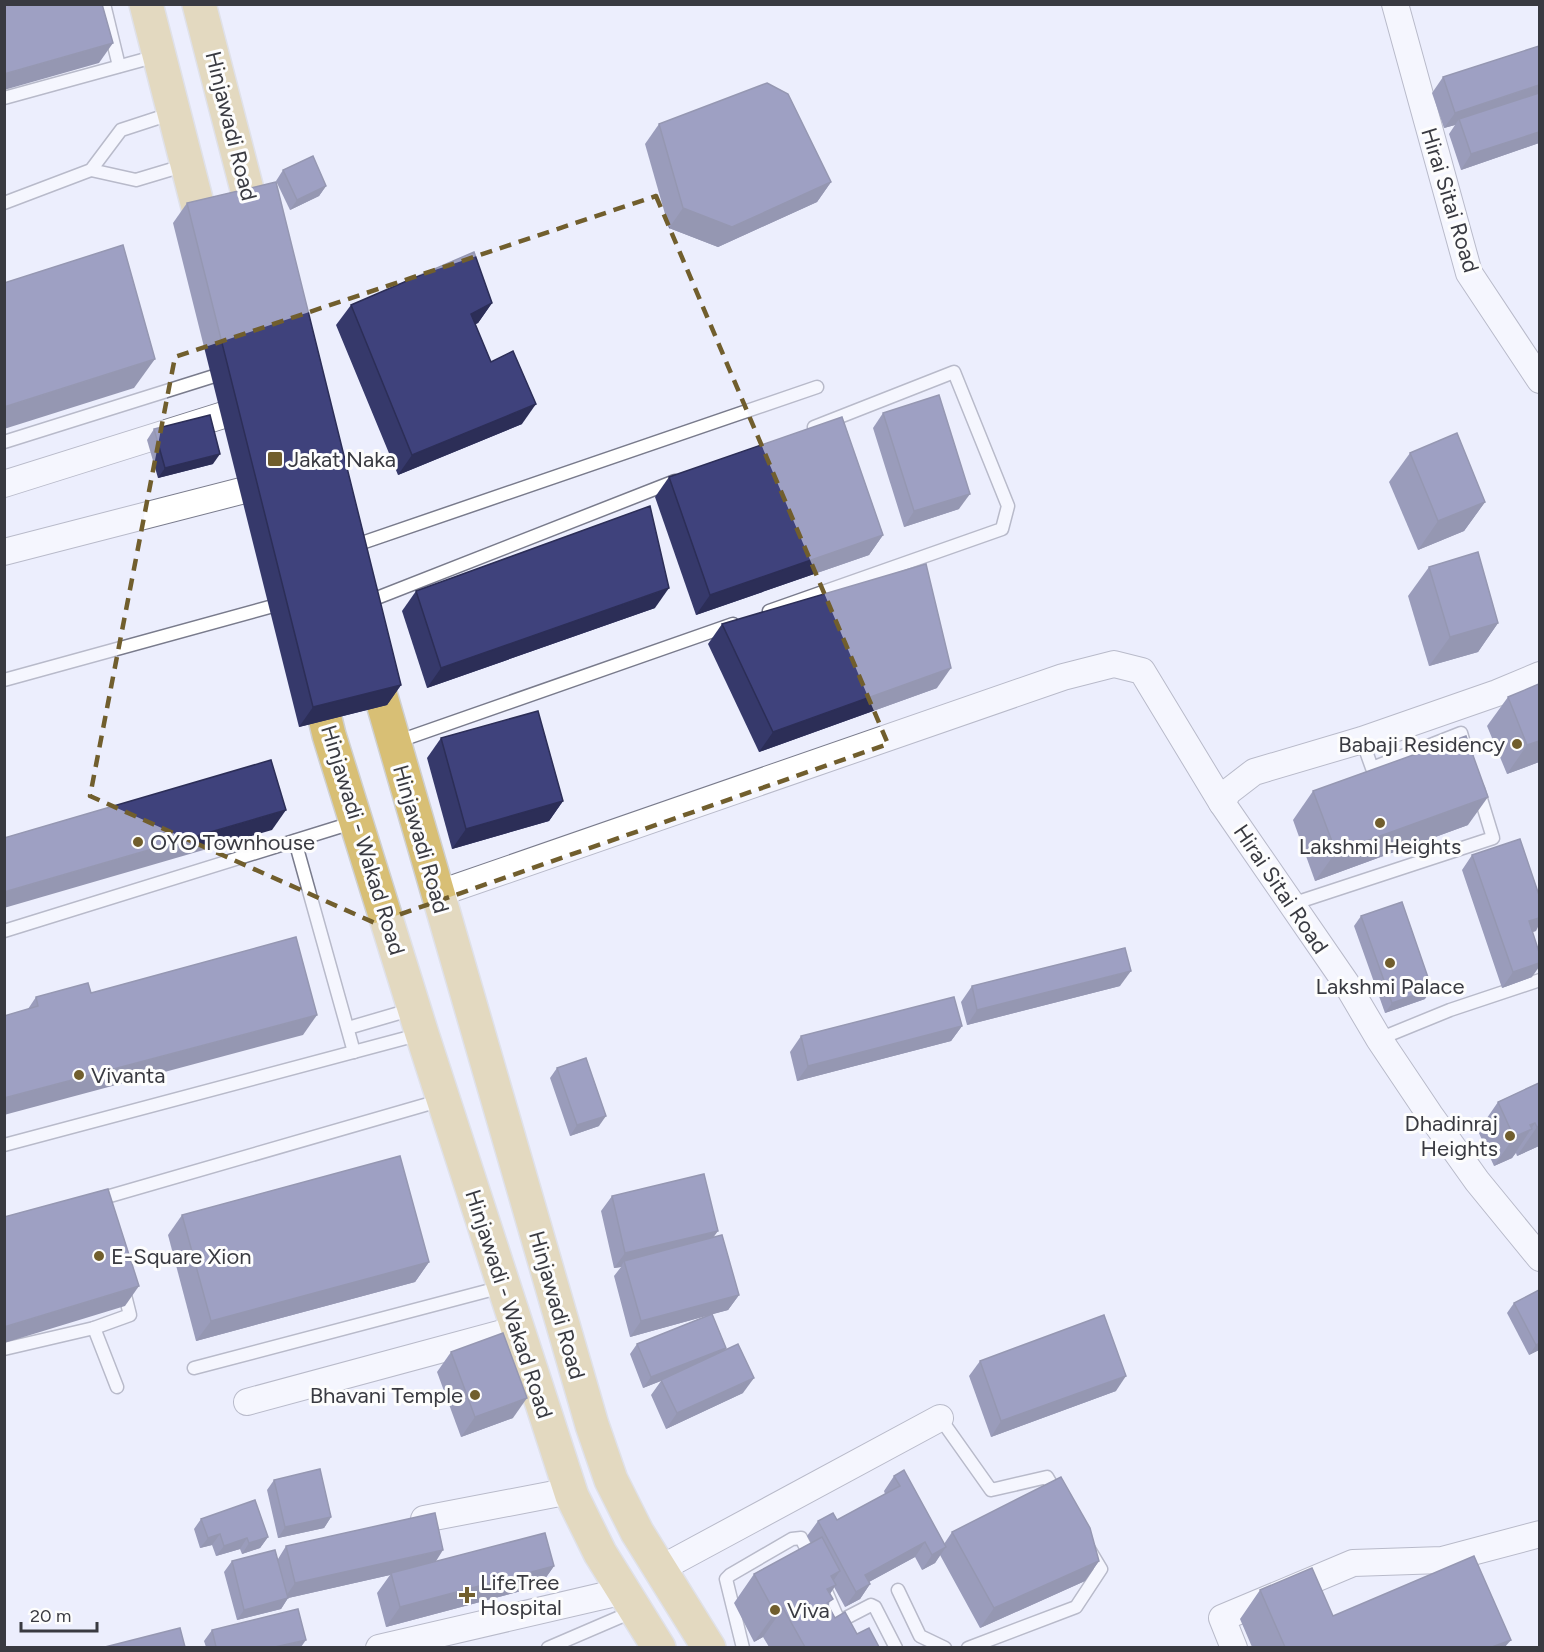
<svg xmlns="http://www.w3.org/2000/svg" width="1544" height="1652" font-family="Figtree,sans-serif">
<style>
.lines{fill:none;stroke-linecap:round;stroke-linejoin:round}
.service-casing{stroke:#797b8c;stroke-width:15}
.minor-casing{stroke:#797b8c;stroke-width:28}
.primary-casing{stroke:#cfd0d1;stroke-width:36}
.service{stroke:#fff;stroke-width:12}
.minor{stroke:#fff;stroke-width:26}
.primary{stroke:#d8bf75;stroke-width:33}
.wall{fill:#36396b}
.shaded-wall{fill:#2c2e57}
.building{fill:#3f427c;stroke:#2c2e57;stroke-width:1.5}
.marked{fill:none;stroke:#715e2d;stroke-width:4.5;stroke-dasharray:12 8;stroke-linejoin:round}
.poi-dot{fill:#715e2d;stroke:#fdfdfd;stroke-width:2}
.labels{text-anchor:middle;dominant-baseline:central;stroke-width:6;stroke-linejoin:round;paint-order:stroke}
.street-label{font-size:22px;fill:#393a41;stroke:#fdfdfd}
.poi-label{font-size:22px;fill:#393a41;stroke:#fdfdfd;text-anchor:start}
</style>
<rect width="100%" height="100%" fill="#eceefd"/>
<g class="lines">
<g class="service-casing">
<g id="service">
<path d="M104,4L119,66"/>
<path d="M4,98L157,56"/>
<path d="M91,170L136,180L186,165"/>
<path d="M4,203L91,170L121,130L173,113"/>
<path d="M4,442L227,372"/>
<path d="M350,547L817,387"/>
<path d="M364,603L675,481"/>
<path d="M769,611L1002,529L1008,506L954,372L814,427"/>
<path d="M4,680L284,603"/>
<path d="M1362,740L1372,768L1461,733L1467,753"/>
<path d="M396,742L733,624"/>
<path d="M295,841L354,1052"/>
<path d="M1292,904L1493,838L1478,789"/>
<path d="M4,931L355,822"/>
<path d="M348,1028L413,1009"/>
<path d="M1379,1039L1450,1010L1540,980"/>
<path d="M4,1145L421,1034"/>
<path d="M96,1200L442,1100"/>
<path d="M94,1328L130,1315L123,1287"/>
<path d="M4,1349L94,1328L117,1387"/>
<path d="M194,1368L502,1287"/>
<path d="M940,1418L991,1490L1047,1477L1058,1496"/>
<path d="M825,1589L838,1619L842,1620L871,1605L875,1607L896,1648"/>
<path d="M898,1590L920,1636L945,1648"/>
<path d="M548,1648L634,1611"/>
<path d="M743,1648L726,1579L730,1575L792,1539L801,1538L812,1560"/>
<path d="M968,1648L1076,1607L1101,1569L1089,1549"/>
</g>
</g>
<g class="minor-casing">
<g id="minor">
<path d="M1395,4L1469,273L1540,380"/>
<path d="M4,484L249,407"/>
<path d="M4,552L268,484"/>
<path d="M1540,675L1497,693L1362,740L1254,772L1228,792L1222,803L1346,983L1379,1039L1430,1115L1477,1181L1540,1258"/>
<path d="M437,894L1063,677L1114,664L1142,671L1222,803"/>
<path d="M247,1402L517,1329"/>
<path d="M424,1519L570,1491"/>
<path d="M660,1569L940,1418"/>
<path d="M379,1648L624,1591"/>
<path d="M1234,1648L1222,1618L1353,1563L1442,1560L1540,1534"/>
</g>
</g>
<g class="primary-casing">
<g id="primary">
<path d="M146,4L208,246"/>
<path d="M199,4L258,232"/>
<path d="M371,662L592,1425L611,1480L637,1532L709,1648"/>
<path d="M315,677L329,735L422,1034L572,1496L600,1553L659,1648"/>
</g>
</g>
<use href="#service" class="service"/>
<use href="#minor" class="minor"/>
<use href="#primary" class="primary"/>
</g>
<g class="wall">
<path d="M1443,77L1539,143L1461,170L1449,134L1455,125L1444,128L1432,93Z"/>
<path d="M659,124L831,182L817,202L718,247L669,228L645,144Z"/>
<path d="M283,170L326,186L319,196L290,210L276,181Z"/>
<path d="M187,203L401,685L387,705L299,727L173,223Z"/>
<path d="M492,303L478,323L475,324L491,362L522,424L398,475L336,325L351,305Z"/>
<path d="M883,413L959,509L904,527L873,428Z"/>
<path d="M154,429L213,464L158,478L147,440Z"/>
<path d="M1410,453L1485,502L1464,531L1418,550L1389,482Z"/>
<path d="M669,477L883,535L869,555L696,615L655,497Z"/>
<path d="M1429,567L1498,623L1478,652L1429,666L1408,596Z"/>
<path d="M416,591L655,608L427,688L402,611Z"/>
<path d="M722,624L937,688L759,752L708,644Z"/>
<path d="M1508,697L1539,762L1507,774L1487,726Z"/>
<path d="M441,738L563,801L549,821L452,849L427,758Z"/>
<path d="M1313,791L1468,825L1315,881L1293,820Z"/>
<path d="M1472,855L1536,931L1532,932V977L1502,988L1462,870Z"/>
<path d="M1361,916L1425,999L1385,1013L1354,926Z"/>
<path d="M972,986H1120L967,1025L961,1002Z"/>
<path d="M91,993L303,1035L28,1009L36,997Z"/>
<path d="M962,1026L951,1041L797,1081L790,1052L801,1036Z"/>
<path d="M557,1068L599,1126L570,1136L550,1078Z"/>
<path d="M1539,1083V1146L1517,1156L1516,1153L1512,1158L1494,1166L1478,1131L1498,1102Z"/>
<path d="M612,1196L714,1237L739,1295L728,1310L712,1314L726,1348L724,1351L743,1393L666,1429L651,1395L661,1381L643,1388L630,1354L637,1344L709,1315L630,1337L614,1276L621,1267L614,1268L601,1211Z"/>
<path d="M182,1215L429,1262L415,1282L196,1341L168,1235Z"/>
<path d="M1514,1303L1539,1350L1529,1355L1507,1313Z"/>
<path d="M451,1352L513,1418L461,1437L437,1372Z"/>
<path d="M980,1361L1116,1391L991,1437L969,1376Z"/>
<path d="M894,1476L944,1544L952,1532L1099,1561L1085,1581L980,1628L940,1555L935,1563L922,1570L915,1557L869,1582L870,1584L860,1599L845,1607L834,1587L830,1594L829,1606L835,1618L857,1634L879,1647H769L763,1637L754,1642L734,1603L754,1574L811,1543L807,1536L818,1521L837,1520L885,1494L884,1491Z"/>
<path d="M274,1480L331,1517L324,1528L278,1538L267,1490Z"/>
<path d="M201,1519L268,1537L260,1548L242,1554L240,1549L216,1556L212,1545L200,1548L194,1529Z"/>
<path d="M286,1546L435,1562L554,1566L540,1586L386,1627L377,1593L390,1575L288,1598L281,1609L237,1620L224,1572L232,1561L278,1559Z"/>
<path d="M1260,1590L1333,1616L1505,1647H1252L1240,1619Z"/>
<path d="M212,1630L301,1647H206L204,1641Z"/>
</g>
<g class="shaded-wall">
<path d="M113,43L99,63L4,90V74Z"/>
<path d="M1539,85V97L1459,119L1455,125L1444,128L1455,113Z"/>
<path d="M1539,132V143L1461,170L1471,154Z"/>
<path d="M831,182L817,202L718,247L669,228L683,208Z"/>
<path d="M326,186L319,196L290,210L297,200Z"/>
<path d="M492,303L478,323L457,334L471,314Z"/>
<path d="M155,359L134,388L4,429V407Z"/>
<path d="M536,404L522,424L398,475L412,455Z"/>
<path d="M220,454L213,464L158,478L165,468Z"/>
<path d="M970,494L959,509L904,527L914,511Z"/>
<path d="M1485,502L1464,531L1418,550L1438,521Z"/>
<path d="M883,535L869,555L696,615L710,595Z"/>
<path d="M669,588L655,608L427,688L441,668Z"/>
<path d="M1498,623L1478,652L1429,666L1450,637Z"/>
<path d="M951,668L937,688L759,752L773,732Z"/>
<path d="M401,685L387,705L299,727L313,707Z"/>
<path d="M1539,741V762L1507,774L1527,745Z"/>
<path d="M1488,797L1468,825L1315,881L1336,852Z"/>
<path d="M563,801L549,821L452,849L466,829Z"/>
<path d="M286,810L272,830L4,908V892Z"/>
<path d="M1539,918V925L1536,931L1518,936L1529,921Z"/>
<path d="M1539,963V967L1532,977L1502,988L1513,972Z"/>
<path d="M1131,971L1120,986L967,1025L977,1010Z"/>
<path d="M1432,989L1425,999L1385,1013L1392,1003Z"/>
<path d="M317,1015L303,1035L4,1115V1098Z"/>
<path d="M962,1026L951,1041L797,1081L808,1066Z"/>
<path d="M606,1116L599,1126L570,1136L577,1125Z"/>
<path d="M1535,1123L1512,1158L1494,1166L1514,1137L1530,1125Z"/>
<path d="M1539,1126V1146L1517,1156L1537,1127Z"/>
<path d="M718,1231L707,1246L624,1261L621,1267L614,1268L625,1253Z"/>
<path d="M429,1262L415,1282L196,1341L211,1321Z"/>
<path d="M139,1286L125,1306L4,1343V1327Z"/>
<path d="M739,1295L728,1310L630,1337L641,1321Z"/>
<path d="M1539,1343V1350L1529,1355L1536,1345Z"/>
<path d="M726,1348L718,1358L643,1388L651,1377Z"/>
<path d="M1126,1376L1116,1391L991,1437L1001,1421Z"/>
<path d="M754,1378L743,1393L666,1429L677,1413Z"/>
<path d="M527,1398L513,1418L461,1437L475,1417Z"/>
<path d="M331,1517L324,1528L278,1538L285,1527Z"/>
<path d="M220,1534L212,1545L200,1548L208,1538Z"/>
<path d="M268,1537L260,1548L242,1554L249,1543Z"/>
<path d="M247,1538L240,1549L216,1556L224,1546Z"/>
<path d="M925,1542L915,1557L854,1590L865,1575Z"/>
<path d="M946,1547L935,1563L922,1570L932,1555Z"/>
<path d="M443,1550L433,1566L391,1573L390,1575L284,1599L295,1583Z"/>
<path d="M1099,1561L1085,1581L980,1628L994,1608Z"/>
<path d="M554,1566L540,1586L386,1627L400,1607Z"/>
<path d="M840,1571L828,1589L836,1585L816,1614L831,1576Z"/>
<path d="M870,1584L860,1599L845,1607L856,1592Z"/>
<path d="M288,1598L281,1609L237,1620L244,1610Z"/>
<path d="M783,1608L763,1637L754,1642L775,1613Z"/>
<path d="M306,1640L301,1647H275Z"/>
<path d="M1511,1640L1505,1647H1492Z"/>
</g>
<g class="building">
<path d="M4,4H102L113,43L4,74Z"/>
<path d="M1539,46V85L1455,113L1443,77Z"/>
<path d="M767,83L788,94L831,182L732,227L683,208L659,124Z"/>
<path d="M1539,93V132L1471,154L1459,119Z"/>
<path d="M313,156L326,186L297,200L283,170Z"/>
<path d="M276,182L401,685L313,707L187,203Z"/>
<path d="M123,245L155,359L4,407V283Z"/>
<path d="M474,252L492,303L471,314L491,362L513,351L536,404L412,455L351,305Z"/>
<path d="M939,395L970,494L914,511L883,413Z"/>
<path d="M210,415L220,454L165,468L154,429Z"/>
<path d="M842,417L883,535L710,595L669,477Z"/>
<path d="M1457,433L1485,502L1438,521L1410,453Z"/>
<path d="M650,506L669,588L441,668L416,591Z"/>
<path d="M1478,552L1498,623L1450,637L1429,567Z"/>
<path d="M926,564L951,668L773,732L722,624Z"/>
<path d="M1539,684V741L1527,745L1508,697Z"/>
<path d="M538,711L563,801L466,829L441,738Z"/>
<path d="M1466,736L1488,797L1336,852L1313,791Z"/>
<path d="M271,760L286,810L4,892V838Z"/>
<path d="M1520,839L1539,895V918L1529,921L1539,952V963L1513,972L1472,855Z"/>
<path d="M1402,902L1432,989L1392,1003L1361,916Z"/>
<path d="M296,937L317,1015L4,1098V1016L38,1006L36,997L88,983L91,993Z"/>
<path d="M1125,948L1131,971L977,1010L972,986Z"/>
<path d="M954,997L962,1026L808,1066L801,1036Z"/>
<path d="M586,1058L606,1116L577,1125L557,1068Z"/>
<path d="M1539,1083V1126L1537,1127L1535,1123L1530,1125L1532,1129L1514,1137L1498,1102Z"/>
<path d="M400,1156L429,1262L211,1321L182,1215Z"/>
<path d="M704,1174L718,1231L625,1253L612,1196Z"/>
<path d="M108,1189L139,1286L4,1327V1217Z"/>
<path d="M722,1235L739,1295L641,1321L624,1261Z"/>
<path d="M1539,1290V1343L1536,1345L1514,1303Z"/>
<path d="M712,1314L726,1348L651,1377L637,1344Z"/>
<path d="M1104,1315L1126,1376L1001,1421L980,1361Z"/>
<path d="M503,1333L527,1398L475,1417L451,1352Z"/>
<path d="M738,1344L754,1378L677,1413L661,1380Z"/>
<path d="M320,1469L331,1517L285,1527L274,1480Z"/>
<path d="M904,1470L946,1547L932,1555L925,1542L865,1575L870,1584L856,1592L818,1521L833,1513L837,1520L900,1486L894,1476Z"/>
<path d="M1061,1477L1090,1528L1099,1561L994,1608L952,1532Z"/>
<path d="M255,1500L268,1537L249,1543L247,1538L224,1546L220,1534L208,1538L201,1519Z"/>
<path d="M435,1513L443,1550L295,1583L286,1546Z"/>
<path d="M545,1533L554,1566L400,1607L391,1573Z"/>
<path d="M822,1537L840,1571L831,1576L836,1585L827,1589L833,1599L827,1603L835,1618L845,1612L857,1634L869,1628L879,1647H805L783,1608L775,1613L754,1574Z"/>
<path d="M275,1550L288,1598L244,1610L232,1561Z"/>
<path d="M1474,1556L1511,1640L1492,1647H1285L1260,1590L1312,1568L1333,1616Z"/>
<path d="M298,1609L306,1640L275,1647H216L212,1630Z"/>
<path d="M180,1628L185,1647H105Z"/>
</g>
<path d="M0 0H1544V1652H0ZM656,196L888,744L375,923L90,796L175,357Z" fill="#eceefd" fill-opacity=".55" fill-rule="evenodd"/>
<path class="marked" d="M656,196L888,744L375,923L90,796L175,357Z"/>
<g class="poi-dot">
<rect x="267" y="451" width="16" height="16" rx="3"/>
<circle cx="1517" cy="744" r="6"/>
<circle cx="1380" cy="823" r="6"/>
<circle cx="138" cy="842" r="6"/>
<circle cx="1390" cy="963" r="6"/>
<circle cx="79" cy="1075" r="6"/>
<circle cx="1510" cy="1136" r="6"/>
<circle cx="99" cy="1256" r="6"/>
<circle cx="475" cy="1395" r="6"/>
<path d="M464 1586h6v6h6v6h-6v6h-6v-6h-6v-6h6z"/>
<circle cx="775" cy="1610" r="6"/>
</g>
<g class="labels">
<g class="street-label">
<text transform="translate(231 126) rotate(76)">Hinjawadi Road</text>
<text transform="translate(1450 200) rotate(73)">Hirai Sitai Road</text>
<text transform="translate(421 839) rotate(74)">Hinjawadi Road</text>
<text transform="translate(363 840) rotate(73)">Hinjawadi - Wakad Road</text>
<text transform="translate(1281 889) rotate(56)">Hirai Sitai Road</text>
<text transform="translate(509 1304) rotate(72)">Hinjawadi - Wakad Road</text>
<text transform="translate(557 1305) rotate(74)">Hinjawadi Road</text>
</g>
<g class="poi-label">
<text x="288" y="459">Jakat Naka</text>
<text x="1505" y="744" text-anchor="end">Babaji Residency</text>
<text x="150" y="842">OYO Townhouse</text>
<text x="1380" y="846" text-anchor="middle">Lakshmi Heights</text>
<text x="1390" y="986" text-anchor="middle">Lakshmi Palace</text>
<text x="91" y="1075">Vivanta</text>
<text x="1498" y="1123" text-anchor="end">Dhadinraj<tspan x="1498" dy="25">Heights</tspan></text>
<text x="111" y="1256">E-Square Xion</text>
<text x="463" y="1395" text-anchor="end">Bhavani Temple</text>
<text x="480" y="1582">LifeTree<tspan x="480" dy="25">Hospital</tspan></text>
<text x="787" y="1610">Viva</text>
</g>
</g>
<rect width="1544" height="1652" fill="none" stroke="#393a41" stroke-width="12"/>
<path d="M21 1622v9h76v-9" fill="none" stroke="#393a41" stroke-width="3"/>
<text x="30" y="1622" font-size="18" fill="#393a41" stroke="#fdfdfd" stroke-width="4.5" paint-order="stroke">20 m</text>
</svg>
